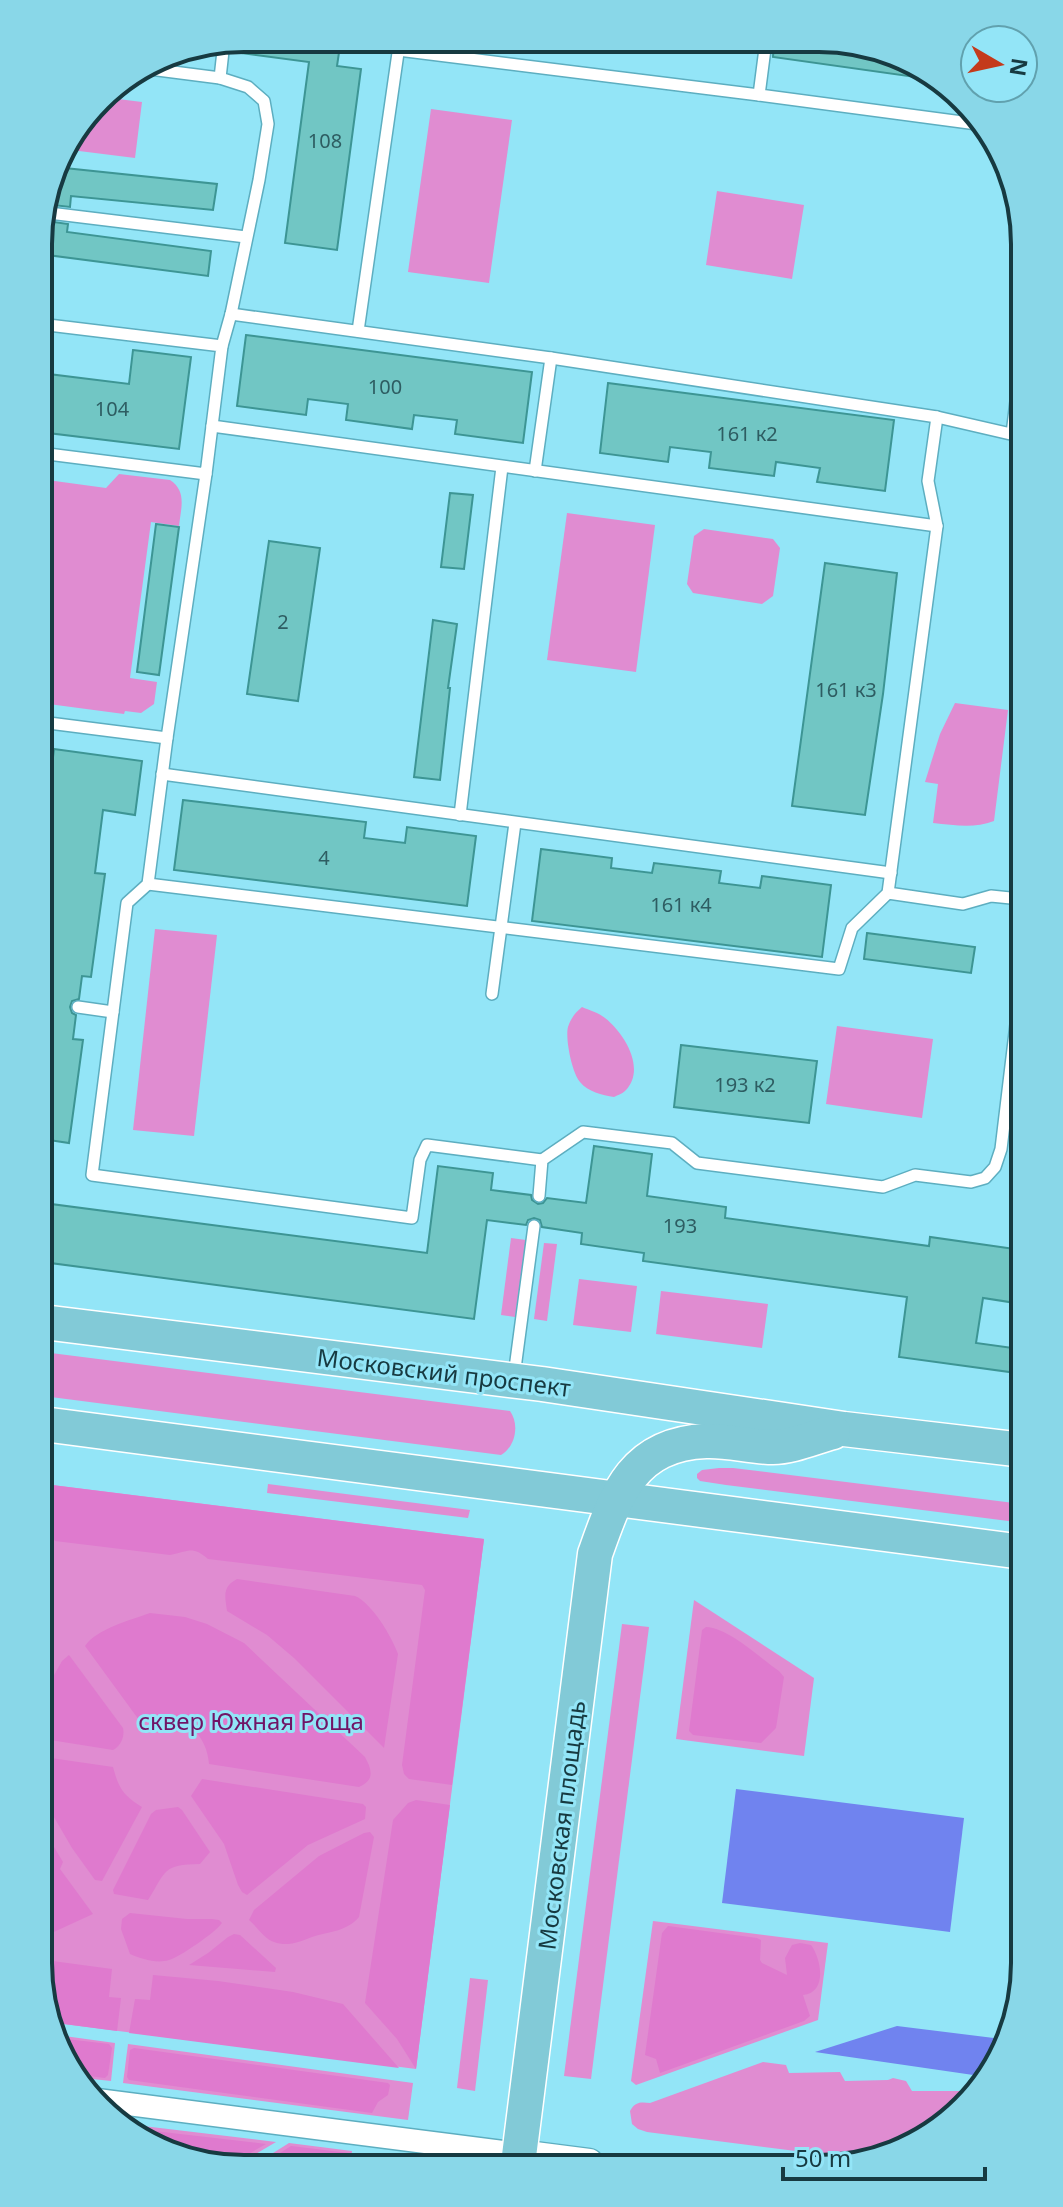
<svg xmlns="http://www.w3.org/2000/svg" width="1063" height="2207" font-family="'Noto Sans',sans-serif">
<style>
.green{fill:#e08cd1}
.forest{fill:#df7ace}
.water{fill:#7083ef}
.building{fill:#71c6c4;stroke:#3d9594;stroke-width:2}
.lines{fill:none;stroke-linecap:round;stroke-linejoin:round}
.service-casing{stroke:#5daec0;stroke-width:14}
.minor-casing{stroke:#5daec0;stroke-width:25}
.tertiary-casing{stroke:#5daec0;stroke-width:31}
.primary-casing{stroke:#fff;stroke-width:37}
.service{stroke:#fff;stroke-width:11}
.minor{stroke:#fff;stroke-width:22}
.tertiary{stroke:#fff;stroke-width:28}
.primary{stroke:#82cad7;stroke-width:34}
.labels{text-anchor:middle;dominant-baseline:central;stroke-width:6;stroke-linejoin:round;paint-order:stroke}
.number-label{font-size:20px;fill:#2e5d62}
.street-label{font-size:24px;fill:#173a41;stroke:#93e5f7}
.park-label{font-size:24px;fill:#711466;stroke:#93e5f7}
.rim{fill:none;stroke:#173a41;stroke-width:4}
</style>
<rect width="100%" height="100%" fill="#93e5f7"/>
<g class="green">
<path d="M102,97L142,102L135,158L63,149Z"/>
<path d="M431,109L512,120L489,283L408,272Z"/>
<path d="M717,191L804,205L792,279L706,265Z"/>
<path d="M119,474L170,480C187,491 181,508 179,526L151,522L130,678L157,682L154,704L141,713L125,711L124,714L41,703L40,479L106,488Z"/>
<path d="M567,513L655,525L636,672L547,660Z"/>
<path d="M704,529L773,539L780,548L773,596L762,604L693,593L687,584L694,536Z"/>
<path d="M955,703L1008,710L994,821C973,829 955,825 933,823L938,784L925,782L940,734Z"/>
<path d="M155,929L217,935L194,1136L133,1130Z"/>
<path d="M582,1007C589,1010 599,1013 605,1018C624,1033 647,1069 625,1091C622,1094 617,1095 614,1097C602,1095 588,1092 580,1082C572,1073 565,1038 568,1027C571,1018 575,1013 582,1007Z"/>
<path d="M837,1026L933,1039L922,1118L826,1104Z"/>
<path d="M511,1238L526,1240L515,1317L501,1315Z"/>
<path d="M544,1243L557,1244L547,1321L534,1319Z"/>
<path d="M579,1279L637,1286L631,1332L573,1325Z"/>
<path d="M661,1291L768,1304L762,1348L656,1334Z"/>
<path d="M43,1352L510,1411C520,1425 515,1447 501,1455L43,1396Z"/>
<path d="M719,1468H733L1023,1504V1523L726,1485L700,1481L697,1478V1474L702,1470Z"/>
<path d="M44,1484L484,1539L416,2069L48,2022L45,2017Z"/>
<path d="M268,1484L470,1510L468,1518L267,1493Z"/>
<path d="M694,1600L814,1678L804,1756L676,1739Z"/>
<path d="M622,1624L649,1627L591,2079L564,2076Z"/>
<path d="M653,1921L828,1943L818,2020L636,2085L631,2081Z"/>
<path d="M470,1978L488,1980L475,2091L457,2088Z"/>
<path d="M57,2035L115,2043L111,2081L83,2078Z"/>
<path d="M128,2044L413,2083L408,2120L123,2083Z"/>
<path d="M763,2062L786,2065L789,2073L840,2072L845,2081L888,2080L893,2078L906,2081L912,2091H961L967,2088L980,2090L974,2099L875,2161L647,2132L638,2129L632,2124L630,2111C635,2102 640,2102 650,2103Z"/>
<path d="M118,2123L276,2142L237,2165H204Z"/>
<path d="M289,2143L352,2151L350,2164L254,2165Z"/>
</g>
<g class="forest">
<path d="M44,1484L484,1539L452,1785L409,1779L404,1774L402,1765L425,1590L422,1585L208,1559C192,1545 188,1552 170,1555L55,1541L49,1530L44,1527Z"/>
<path d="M237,1579L355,1596C372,1603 392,1637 398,1654L384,1748L294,1658L267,1635L227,1611C225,1596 222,1587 237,1579Z"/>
<path d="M150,1613L185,1617L207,1624L244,1643L365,1757C372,1770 375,1780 359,1787L209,1764C207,1736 187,1716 158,1717C151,1718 145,1720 139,1720L85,1646C96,1629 131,1620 150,1613Z"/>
<path d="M706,1627C729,1628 760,1658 779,1671L784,1677L776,1728L761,1743L693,1735L689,1731L702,1630Z"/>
<path d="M69,1655L123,1728C125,1736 121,1746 113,1750L44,1739V1693L62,1661Z"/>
<path d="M44,1757L113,1767C119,1789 123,1795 142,1807L102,1881L95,1880L72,1848L44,1800Z"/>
<path d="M202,1779L363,1804L366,1807L365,1819L308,1845L247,1895L242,1892L238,1885L224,1844L191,1796Z"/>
<path d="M416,1800L450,1805L416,2069L397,2039L365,2003L393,1820L408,1803Z"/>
<path d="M178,1807L182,1810L210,1852L200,1864C162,1865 167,1870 148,1900L114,1894L113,1890L151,1814L156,1810Z"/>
<path d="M45,1832L63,1862L60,1869L93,1914L45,1936Z"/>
<path d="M370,1832L374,1837L359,1917C346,1932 330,1931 312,1937C300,1942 287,1947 274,1942C265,1939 257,1927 249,1920L254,1910L319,1856L364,1833Z"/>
<path d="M130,1913L187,1919H212L219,1920L222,1923C216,1932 180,1957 169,1960C156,1964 142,1959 130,1954L121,1929L122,1919Z"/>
<path d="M668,1926L757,1938L761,1940L760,1960L762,1963L787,1975L785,1958L792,1945L800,1943L811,1945C822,1960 827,1993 803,1995L810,2016L804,2021L660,2073L656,2059L645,2055L662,1933Z"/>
<path d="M234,1934L240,1935L276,1968L275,1972L189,1965L208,1953L228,1937Z"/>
<path d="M45,1960L112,1969L109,1997L121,1998L117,2031L49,2022L45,2017Z"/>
<path d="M153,1975L218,1981L293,1992L343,2004L399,2068L129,2033L135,1999L150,2000Z"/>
<path d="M58,2038L109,2044L112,2048L108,2075L105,2078L81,2075Z"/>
<path d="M134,2048L388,2083L390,2085L388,2095L378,2102L372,2113L129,2080L127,2077L130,2050Z"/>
<path d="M128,2128L266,2144L229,2165H206Z"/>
<path d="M291,2146L349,2153L347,2164L261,2165Z"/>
</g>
<g class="water">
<path d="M736,1789L964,1818L950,1932L722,1903Z"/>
<path d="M897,2026L1010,2040L987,2077L815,2052Z"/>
</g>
<g class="building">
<path d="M244,38L341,39L337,66L361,69L337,250L285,243L309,62L233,52L234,40Z"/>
<path d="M774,41L859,42L923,74L922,78L773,57Z"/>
<path d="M55,167L217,184L213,210L71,196L70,207L44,204Z"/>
<path d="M40,220L68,224L67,232L211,251L208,276L40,254Z"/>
<path d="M246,335L532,372L523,443L455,434L457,420L414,415L412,429L346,420L348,404L308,399L306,415L237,406Z"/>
<path d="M133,350L191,357L179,449L40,432V373L129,384Z"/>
<path d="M608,383L894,420L885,491L817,482L820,468L776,462L774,476L709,468L711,452L670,447L668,462L600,453Z"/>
<path d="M450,493L473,495L464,569L441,567Z"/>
<path d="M156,524L179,527L159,675L137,672Z"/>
<path d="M269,541L320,548L298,701L247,694Z"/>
<path d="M825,563L897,573L883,694L865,815L792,806Z"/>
<path d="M433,620L457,624L448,688H450L440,780L414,777Z"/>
<path d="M54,749L142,761L135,815L103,810L95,873L105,874L91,977L82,976L79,999L72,1001L70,1007L72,1013L76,1015L73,1039L83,1040L69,1143L42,1139V847Z"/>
<path d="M183,800L366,822L364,838L405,843L407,827L476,836L467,906L174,870Z"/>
<path d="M541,849L612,858L611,868L652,873L654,863L721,871L719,883L760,888L762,876L831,885L822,957L532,921Z"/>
<path d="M867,933L975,947L971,973L864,959Z"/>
<path d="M681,1045L817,1061L809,1123L674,1107Z"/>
<path d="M594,1146L652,1154L647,1196L726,1207L725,1218L929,1246L930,1237L1022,1250V1304L983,1298L976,1343L1020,1349L1017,1373L899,1357L907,1297L643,1261L644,1253L581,1244L582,1233L542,1227L540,1220L534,1218L528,1220L526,1225L487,1220L474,1319L43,1262V1203L427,1253L438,1166L493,1173L491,1190L531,1195L532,1200L538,1204L543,1203L547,1198L586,1203Z"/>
</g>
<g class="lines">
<g class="service-casing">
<g id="service">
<path d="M766,41L759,95L977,124"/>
<path d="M398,50L759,95"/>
<path d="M142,68L220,78"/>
<path d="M41,212L246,237"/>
<path d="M231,314L551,358L937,417L1019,436"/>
<path d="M40,324L222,346L206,474L40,453"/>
<path d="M358,331L400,39"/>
<path d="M222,346L231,314L259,180L268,124L264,101L248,87L220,78L223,51"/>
<path d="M212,426L937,526"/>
<path d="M1012,434L1019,377"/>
<path d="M535,471L551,358"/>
<path d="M206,474L167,738L148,884L127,903L92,1175L412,1218L420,1160L427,1145L542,1160"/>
<path d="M41,722L167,738"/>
<path d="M162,774L891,873"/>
<path d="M460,815L502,467"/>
<path d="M148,884L839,969L852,928L888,893L937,526L928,481L937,417"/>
<path d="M888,893L963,904L991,896L1021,899"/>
<path d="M492,994L515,823"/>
<path d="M78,1007L113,1012"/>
<path d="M539,1196L542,1160L583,1132L672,1143L697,1163L883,1187L915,1175L971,1182L985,1178L995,1167L1001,1149L1021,983"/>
<path d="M514,1376L534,1226"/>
</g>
</g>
<g class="minor-casing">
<path id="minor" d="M97,2100L519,2154"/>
</g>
<g class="tertiary-casing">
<path id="tertiary" d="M519,2154L589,2163"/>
</g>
<g class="primary-casing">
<g id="primary">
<path d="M43,1322L542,1384L844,1429L1023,1450"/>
<path d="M43,1424L1023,1552"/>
<path d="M518,2164L595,1554C616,1495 632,1444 706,1441C728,1440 751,1447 773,1447C792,1447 814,1437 833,1432"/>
</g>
</g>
<use href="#service" class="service"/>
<use href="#minor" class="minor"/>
<use href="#tertiary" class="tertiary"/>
<use href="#primary" class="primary"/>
</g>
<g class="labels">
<g class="number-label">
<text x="325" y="140">108</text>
<text x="385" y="386">100</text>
<text x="112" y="408">104</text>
<text x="747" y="433">161 к2</text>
<text x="283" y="621">2</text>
<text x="846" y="689">161 к3</text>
<text x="324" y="857">4</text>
<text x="681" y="904">161 к4</text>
<text x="745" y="1084">193 к2</text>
<text x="680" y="1225">193</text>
</g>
<g class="street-label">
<text transform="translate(444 1372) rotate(7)">Московский проспект</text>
<text transform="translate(561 1825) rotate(-83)">Московская площадь</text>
</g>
<g class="park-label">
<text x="251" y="1720">сквер Южная Роща</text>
</g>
</g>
<path d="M0 0H1063V2207H0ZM244 52H819A192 192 0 0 1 1011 244V1963A192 192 0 0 1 819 2155H244A192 192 0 0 1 52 1963V244A192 192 0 0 1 244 52Z" fill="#89d7e8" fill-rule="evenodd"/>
<path class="rim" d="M244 52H819A192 192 0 0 1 1011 244V1963A192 192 0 0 1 819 2155H244A192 192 0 0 1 52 1963V244A192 192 0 0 1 244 52Z"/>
<g transform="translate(999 64) rotate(99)"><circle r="38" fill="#93e5f7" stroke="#61a1ae" stroke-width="2"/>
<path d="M0-6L14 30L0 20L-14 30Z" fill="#c43a1b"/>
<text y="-12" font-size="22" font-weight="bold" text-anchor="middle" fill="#173a41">N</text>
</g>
<path d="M783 2167v12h202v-12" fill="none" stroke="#173a41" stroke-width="4"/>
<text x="795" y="2167" font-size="24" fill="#173a41" stroke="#93e5f7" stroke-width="6" paint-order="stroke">50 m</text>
</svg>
